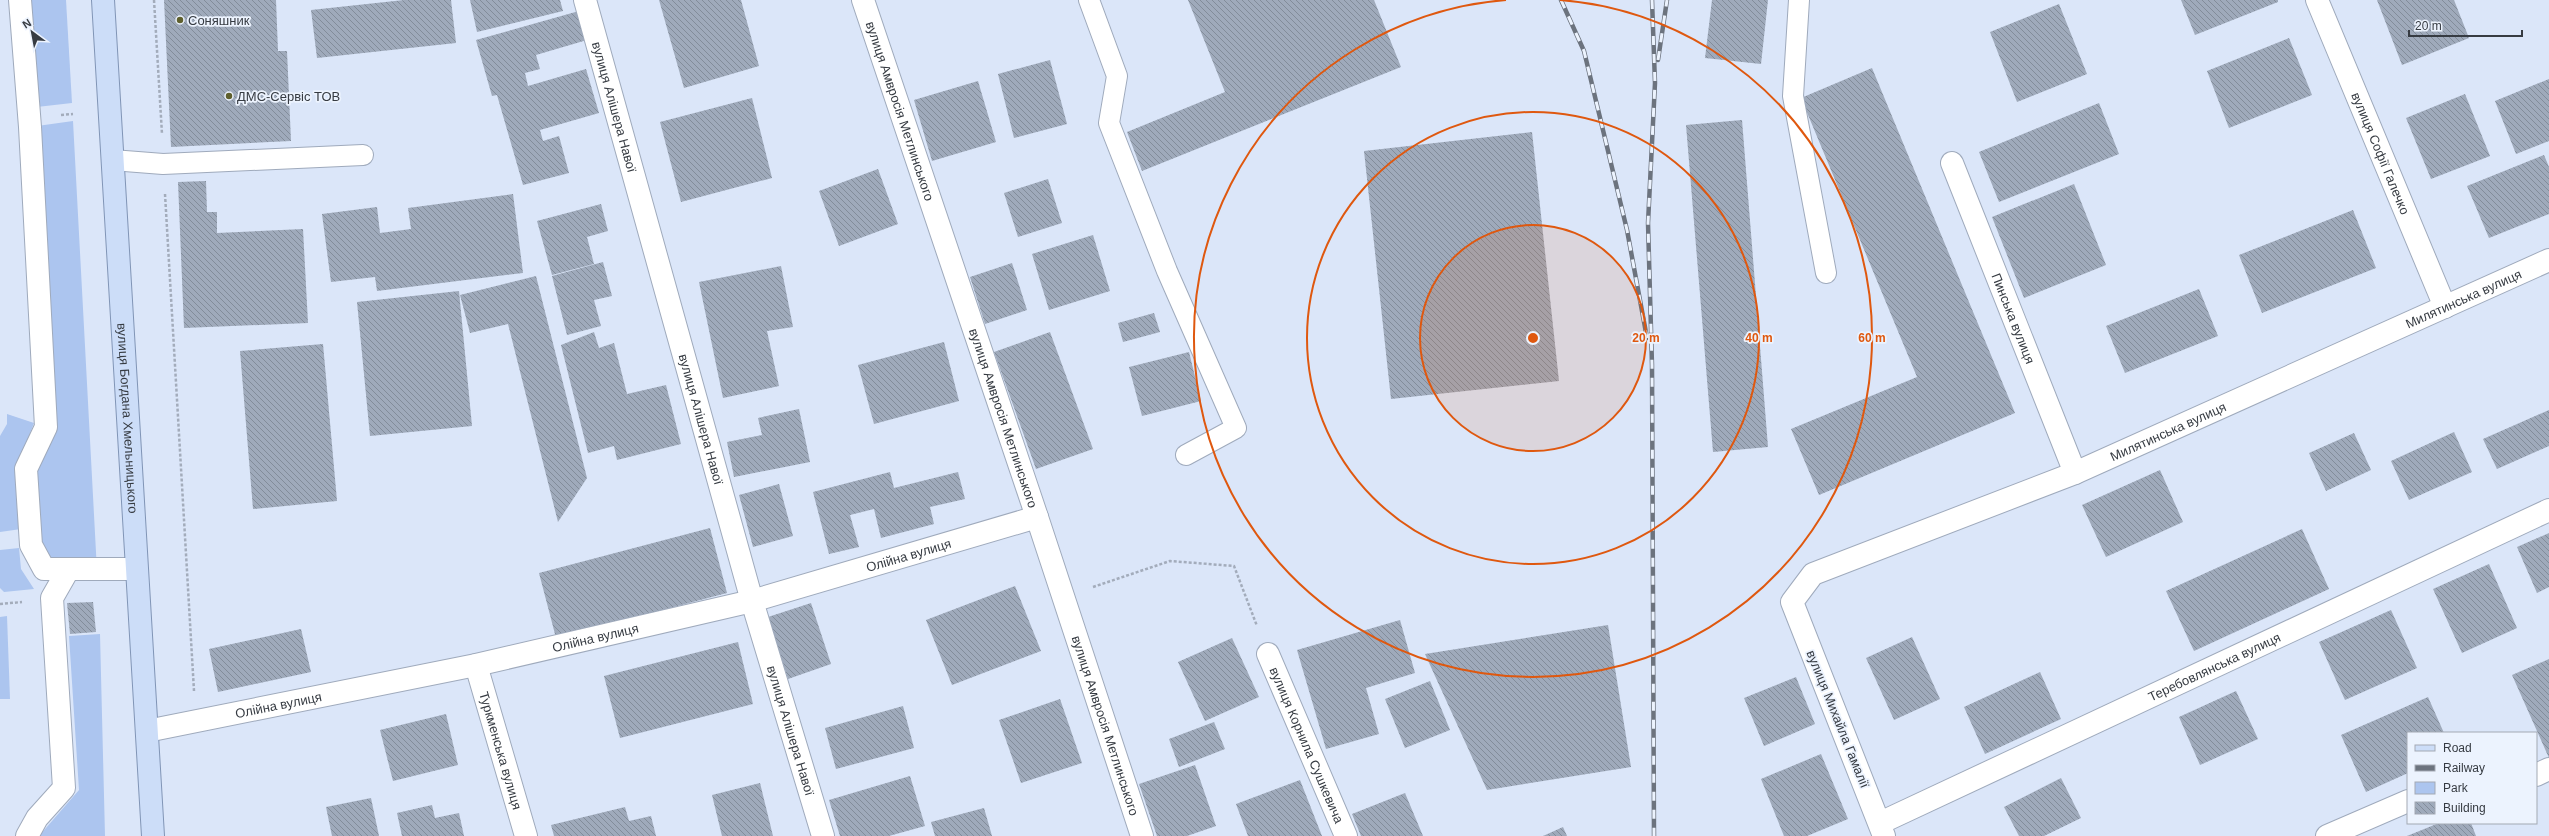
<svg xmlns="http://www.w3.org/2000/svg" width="2549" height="836" font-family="Arial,sans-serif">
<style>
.green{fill:#acc5ef}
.building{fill:url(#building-back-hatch)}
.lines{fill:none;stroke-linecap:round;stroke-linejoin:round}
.lane-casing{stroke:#9faabc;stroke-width:22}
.street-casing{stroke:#9faabc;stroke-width:24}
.primary-casing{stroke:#8195b6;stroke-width:24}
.path{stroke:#a3acbb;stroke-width:2.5;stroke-dasharray:3 2;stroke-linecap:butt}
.lane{stroke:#fff;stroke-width:20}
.street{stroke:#fff;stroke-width:22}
.primary{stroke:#ccddf8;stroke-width:22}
.rail-casing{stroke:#6c737e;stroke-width:4.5}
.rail{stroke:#ecf3fe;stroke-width:3;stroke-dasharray:9;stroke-linecap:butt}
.ring{fill:none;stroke:#df580f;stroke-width:2}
.poi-dot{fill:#5f602e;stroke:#ecf3fe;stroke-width:1.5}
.labels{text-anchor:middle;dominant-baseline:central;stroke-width:3.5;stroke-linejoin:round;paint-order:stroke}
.poi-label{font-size:13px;fill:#363b42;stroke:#ecf3fe;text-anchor:start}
.street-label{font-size:13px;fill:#363b42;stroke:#ecf3fe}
.centre{fill:#df580f;stroke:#ecf3fe;stroke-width:2}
.ring-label{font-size:12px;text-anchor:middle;font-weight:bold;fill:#df580f;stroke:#ecf3fe;stroke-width:3.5;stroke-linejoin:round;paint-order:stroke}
</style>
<defs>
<pattern id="building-back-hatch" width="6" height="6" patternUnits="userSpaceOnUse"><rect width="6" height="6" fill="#9faabb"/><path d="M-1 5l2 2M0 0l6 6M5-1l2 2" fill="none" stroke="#828c9a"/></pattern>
</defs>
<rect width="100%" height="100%" fill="#dbe6f9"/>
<g class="green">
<path d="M20,0H66L72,103L28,108Z"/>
<path d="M73,121L97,571L44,569L26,469L46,427L30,127Z"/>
<path d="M7,414L34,423L16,469L21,529L0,532V436L7,424Z"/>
<path d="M19,548L21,569L34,589L4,592L0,588V550Z"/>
<path d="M7,616L10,699H0V617Z"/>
<path d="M100,634L105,836H39L79,790L69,636Z"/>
</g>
<g class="building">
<path d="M164,0H276L278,51H287L291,141L171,147Z"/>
<path d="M404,0H451L456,43L317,58L311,10Z"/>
<path d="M470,0H560L563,11L477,32Z"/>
<path d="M659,0H741L759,66L684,88Z"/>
<path d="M1188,0H1374L1401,67L1142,171L1127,132L1225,92Z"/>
<path d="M1712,0H1768L1761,64L1705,58Z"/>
<path d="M2181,0H2278V2L2195,35Z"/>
<path d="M2377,0H2454L2469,38L2402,65Z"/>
<path d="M2059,4L2087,74L2017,102L1990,32Z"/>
<path d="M579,11L587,40L536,55L540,69L525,73L528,86L586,69L599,113L540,130L543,141L559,136L569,173L523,185L497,95L492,96L476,40Z"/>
<path d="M2289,38L2312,95L2229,128L2207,71Z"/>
<path d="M1050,60L1067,124L1014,138L998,74Z"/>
<path d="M1872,68L2015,413L1819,495L1791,429L1917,377L1801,98Z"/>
<path d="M2549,79V141L2516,154L2495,101Z"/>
<path d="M978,81L996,142L932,161L914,100Z"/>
<path d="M2465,94L2490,156L2431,179L2406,118Z"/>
<path d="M752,98L772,178L681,202L660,122Z"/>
<path d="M2099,103L2119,154L1999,202L1979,152Z"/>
<path d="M1742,120L1768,447L1713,452L1686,125Z"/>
<path d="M1532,132L1559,381L1391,399L1364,151Z"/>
<path d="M2544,155L2549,167V214L2489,238L2467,186Z"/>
<path d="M878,169L898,224L839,246L819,191Z"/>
<path d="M1048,179L1062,223L1018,237L1004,193Z"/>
<path d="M206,181L207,212H217V233L303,229L308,323L184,328L178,182Z"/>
<path d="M2074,184L2106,265L2024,298L1992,217Z"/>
<path d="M513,194L523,273L377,291L375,277L331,282L322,214L377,207L380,233L411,229L408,208Z"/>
<path d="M601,204L608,231L587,237L594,264L552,275L537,221Z"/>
<path d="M2353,210L2376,268L2262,313L2239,255Z"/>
<path d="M1093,235L1110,291L1049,310L1032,254Z"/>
<path d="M603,262L612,296L594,300L601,326L567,335L552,276Z"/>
<path d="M1012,263L1027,310L985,324L970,277Z"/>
<path d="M781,266L793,327L767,331L779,386L723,398L699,282Z"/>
<path d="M536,276L587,478L558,522L508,324L470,333L460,295Z"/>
<path d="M2199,289L2218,336L2125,373L2106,326Z"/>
<path d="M459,291L472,426L370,436L357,302Z"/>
<path d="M1154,313L1160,332L1123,342L1118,323Z"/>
<path d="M594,332L599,348L614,343L627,394L666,385L681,444L617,460L614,446L588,453L561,345Z"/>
<path d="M1050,332L1093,449L1036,469L994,352Z"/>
<path d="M944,342L959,401L874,424L858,365Z"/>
<path d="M323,344L337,501L253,509L240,351Z"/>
<path d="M1189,352L1201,401L1142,416L1129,367Z"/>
<path d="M799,409L810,462L734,477L727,442L762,435L758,418Z"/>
<path d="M2549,410V446L2497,469L2483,439Z"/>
<path d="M2454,432L2472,472L2409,500L2391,461Z"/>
<path d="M2354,433L2371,470L2326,491L2309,453Z"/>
<path d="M2160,470L2183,522L2106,557L2082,505Z"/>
<path d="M890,472L894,488L958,472L965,499L930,507L934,524L881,538L874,509L850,515L859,547L829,554L813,492Z"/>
<path d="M779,484L793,536L753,547L739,495Z"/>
<path d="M710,528L727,593L556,638L539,573Z"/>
<path d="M2302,529L2329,589L2194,651L2166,591Z"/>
<path d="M2549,533V587L2537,593L2517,547Z"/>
<path d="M2489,564L2517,628L2462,653L2433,589Z"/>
<path d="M1015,586L1041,651L952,685L926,620Z"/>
<path d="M93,602L96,632L70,634L67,603Z"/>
<path d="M811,603L831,664L788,679L768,617Z"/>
<path d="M2391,610L2417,668L2345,700L2319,642Z"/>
<path d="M1400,620L1415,673L1366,688L1379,734L1326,749L1297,650Z"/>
<path d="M1608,625L1631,767L1487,790L1425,654Z"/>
<path d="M301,629L311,672L218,692L209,649Z"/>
<path d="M1912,637L1940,699L1894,720L1866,658Z"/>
<path d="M1232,638L1259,697L1205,721L1178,662Z"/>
<path d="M738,642L753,704L620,738L604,676Z"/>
<path d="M2549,659V758L2512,675Z"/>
<path d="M2040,672L2061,719L1985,754L1964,707Z"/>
<path d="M1796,677L1815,724L1764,746L1744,698Z"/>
<path d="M1430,681L1450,730L1405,748L1385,699Z"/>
<path d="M2236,691L2258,739L2200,765L2179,717Z"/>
<path d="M2428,697L2444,733H2408V773L2366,792L2341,735Z"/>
<path d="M1060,699L1082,763L1021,783L999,720Z"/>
<path d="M903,706L914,748L836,769L825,728Z"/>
<path d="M446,714L458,765L393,781L380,730Z"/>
<path d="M1214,722L1225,749L1179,767L1169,739Z"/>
<path d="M1821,754L1848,819L1807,836H1784L1761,779Z"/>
<path d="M1195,765L1216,826L1187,836H1157L1139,784Z"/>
<path d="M910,776L925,826L889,836H840L829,800Z"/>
<path d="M2061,778L2081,818L2044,836H2019L2004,807Z"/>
<path d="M1300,780L1322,836H1248L1236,804Z"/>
<path d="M760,783L773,836H722L712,795Z"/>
<path d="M1405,793L1423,836H1361L1352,814Z"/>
<path d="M371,798L379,836H332L326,807Z"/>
<path d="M432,805L435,818L459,813L464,836H402L397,813Z"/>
<path d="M625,807L629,821L651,816L656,836H554L551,825Z"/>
<path d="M984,808L992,836H935L931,822Z"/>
<path d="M2439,823H2471L2476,836H2407Z"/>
<path d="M1563,827L1567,836H1543Z"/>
</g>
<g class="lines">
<g class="lane-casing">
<g id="lane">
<path d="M1089,0L1117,76L1109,123L1167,271L1236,428L1186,455"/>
<path d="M1799,0L1793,96L1826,273"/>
<path d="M112,160L163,164L363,155"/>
</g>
</g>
<g class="street-casing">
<g id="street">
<path d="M20,0L30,127L46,427L26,469L31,545L44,569H136"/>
<path id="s1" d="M585,0L752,601L823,836"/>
<path id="s2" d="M863,0L1037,517L1142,836"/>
<path id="s3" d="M2317,0L2445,307"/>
<path id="s4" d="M1952,163L2075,473"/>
<path id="s5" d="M1268,654L1346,836"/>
<path id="s6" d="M476,665L526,836"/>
<path id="s7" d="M147,731L476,665L752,601L1037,517"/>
<path d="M2536,775L2549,769"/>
<path id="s8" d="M1880,823L2549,510"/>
<path d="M27,836L37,818L64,788L52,598L68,570"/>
<path id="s9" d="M1884,836L1792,602L1813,574L2075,473L2549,260"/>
<path d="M2327,836L2408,801"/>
</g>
</g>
<g class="primary-casing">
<g id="primary">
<path id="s10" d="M103,0L153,836"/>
</g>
</g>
<g class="path">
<path d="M154,0L162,134"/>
<path d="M61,115L73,114"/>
<path d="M165,194L194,691"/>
<path d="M1093,587L1170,561L1234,566L1257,626"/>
<path d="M0,604L22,602"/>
</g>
<use href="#lane" class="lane"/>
<use href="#street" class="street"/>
<use href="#primary" class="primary"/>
<g class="rail-casing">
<g id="rail">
<path d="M1561,0L1584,51L1627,230L1647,338"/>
<path d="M1652,0L1655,83L1648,223L1652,365L1654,836"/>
<path d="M1658,60L1667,0"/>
</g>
</g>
<use href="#rail" class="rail"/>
</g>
<circle cx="1533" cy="338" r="113" fill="#df580f" fill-opacity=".12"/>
<g class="ring">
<circle cx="1533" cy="338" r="113"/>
<circle cx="1533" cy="338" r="226"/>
<path d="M1560 0A339 339 0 1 1 1506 0"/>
</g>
<g class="poi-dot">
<circle cx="180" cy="20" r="4"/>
<circle cx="229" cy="96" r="4"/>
</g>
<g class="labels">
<g class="poi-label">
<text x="188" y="20">Соняшник</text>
<text x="237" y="96">ДМС-Сервіс ТОВ</text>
</g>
<g class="street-label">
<text stroke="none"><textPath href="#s1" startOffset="111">вулиця Алішера Навої</textPath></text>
<text stroke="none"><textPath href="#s2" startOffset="117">вулиця Амвросія Метлинського</textPath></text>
<text stroke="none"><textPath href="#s3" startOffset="166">вулиця Софії Галечко</textPath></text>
<text stroke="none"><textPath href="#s9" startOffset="993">Милятинська вулиця</textPath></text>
<text stroke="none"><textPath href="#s4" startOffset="167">Пинська вулиця</textPath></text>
<text stroke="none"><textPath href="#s10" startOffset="419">вулиця Богдана Хмельницького</textPath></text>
<text stroke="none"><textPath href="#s2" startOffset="441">вулиця Амвросія Метлинського</textPath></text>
<text stroke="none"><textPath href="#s1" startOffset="435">вулиця Алішера Навої</textPath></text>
<text stroke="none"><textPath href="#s9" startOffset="669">Милятинська вулиця</textPath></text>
<text stroke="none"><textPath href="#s7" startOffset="782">Олійна вулиця</textPath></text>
<text stroke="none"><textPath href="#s7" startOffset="458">Олійна вулиця</textPath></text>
<text stroke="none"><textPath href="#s8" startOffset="369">Теребовлянська вулиця</textPath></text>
<text stroke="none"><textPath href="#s7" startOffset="134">Олійна вулиця</textPath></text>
<text transform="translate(1838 719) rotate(68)">вулиця Михайла Гамалії</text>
<text stroke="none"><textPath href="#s2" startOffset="765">вулиця Амвросія Метлинського</textPath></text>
<text stroke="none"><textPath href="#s1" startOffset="759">вулиця Алішера Навої</textPath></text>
<text stroke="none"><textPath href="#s5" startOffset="99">вулиця Корнила Сушкевича</textPath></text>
<text stroke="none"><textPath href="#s6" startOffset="89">Туркменська вулиця</textPath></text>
</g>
</g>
<circle cx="1533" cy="338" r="6" class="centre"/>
<g class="ring-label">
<text x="1646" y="342">20 m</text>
<text x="1759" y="342">40 m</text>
<text x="1872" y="342">60 m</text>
</g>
<rect x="2407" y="732" width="130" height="92" fill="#ecf3fe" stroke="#a3a9b3"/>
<rect x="2415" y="745" width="20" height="6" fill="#ccddf8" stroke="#a3a9b3"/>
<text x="2443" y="752" font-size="12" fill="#363b42">Road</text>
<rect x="2415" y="765" width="20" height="6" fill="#6c737e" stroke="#a3a9b3"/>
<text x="2443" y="772" font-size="12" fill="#363b42">Railway</text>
<rect x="2415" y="782" width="20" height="12" fill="#acc5ef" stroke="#a3a9b3"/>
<text x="2443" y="792" font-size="12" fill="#363b42">Park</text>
<rect x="2415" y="802" width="20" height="12" fill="url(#building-back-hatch)" stroke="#a3a9b3"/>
<text x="2443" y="812" font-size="12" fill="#363b42">Building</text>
<g transform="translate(32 32) rotate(328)" stroke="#ecf3fe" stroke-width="3" paint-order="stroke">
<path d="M0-3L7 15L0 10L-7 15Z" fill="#363b42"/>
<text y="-6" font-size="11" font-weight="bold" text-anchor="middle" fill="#363b42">N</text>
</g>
<path d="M2409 30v6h113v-6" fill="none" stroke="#363b42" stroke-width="2"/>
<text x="2415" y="30" font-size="12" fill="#363b42" stroke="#ecf3fe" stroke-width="3" paint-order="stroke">20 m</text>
</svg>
